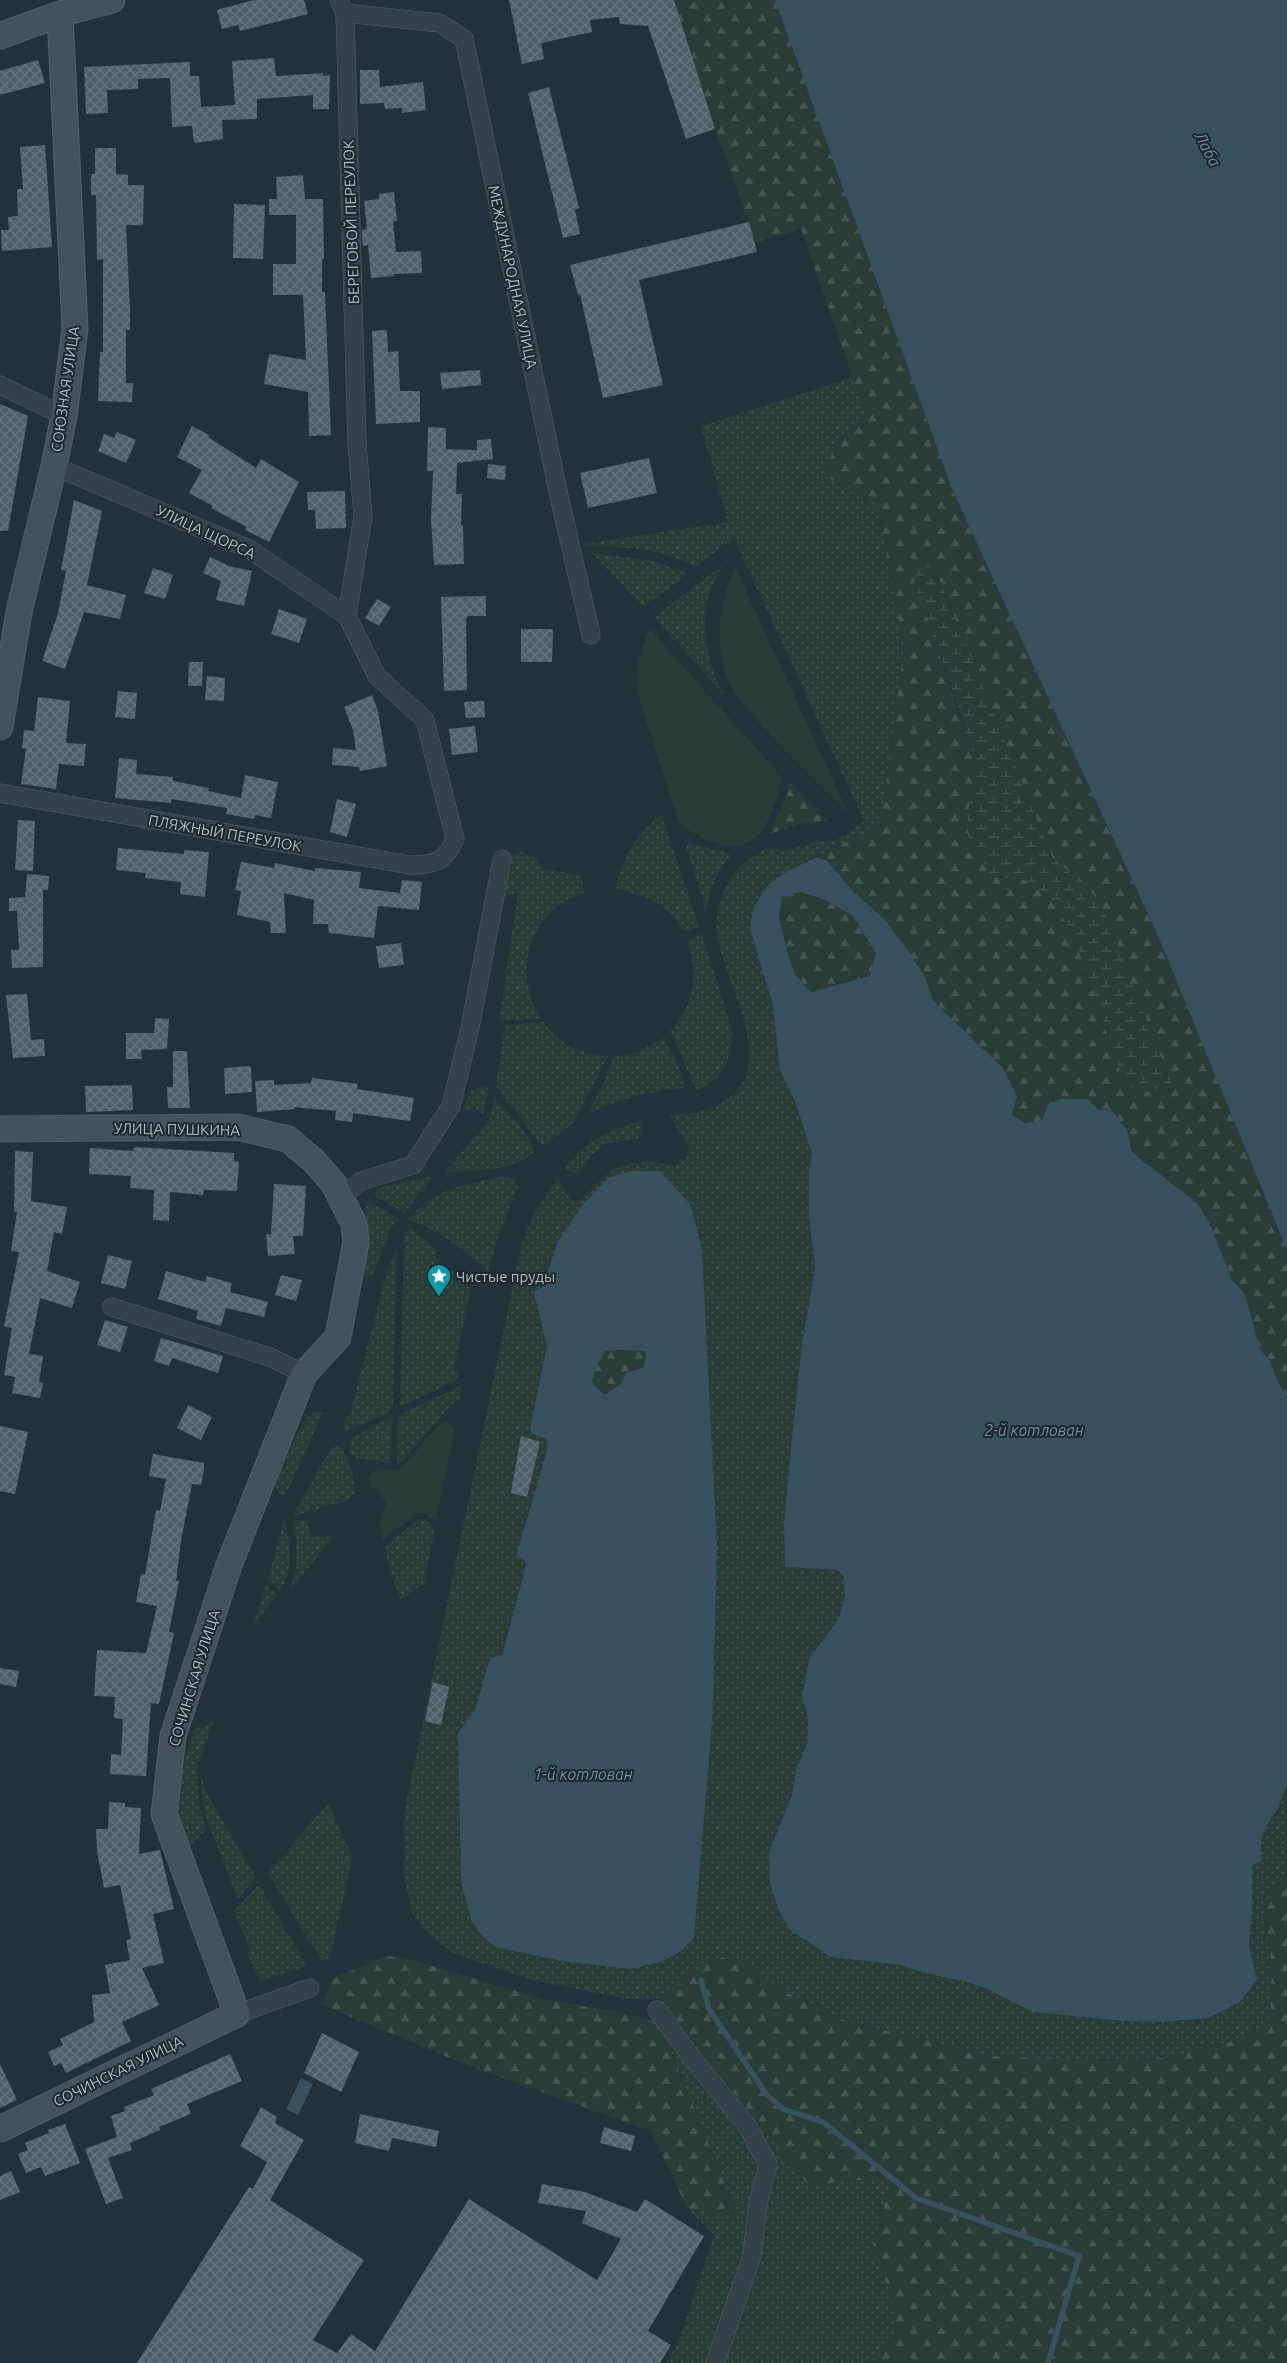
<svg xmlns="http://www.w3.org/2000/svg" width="1287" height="2363" font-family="Ubuntu,sans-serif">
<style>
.grass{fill:url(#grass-dots);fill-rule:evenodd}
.forest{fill:url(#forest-firs);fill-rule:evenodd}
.wetland{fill:url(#wetland-marsh)}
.park{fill:#283d38}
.water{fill:#37525e;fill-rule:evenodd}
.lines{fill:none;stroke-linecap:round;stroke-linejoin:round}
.stream{stroke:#37525e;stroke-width:5.5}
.building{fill:url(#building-cross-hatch)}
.street-casing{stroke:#546066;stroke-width:19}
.secondary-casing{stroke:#546066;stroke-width:27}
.street{stroke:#364249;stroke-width:18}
.secondary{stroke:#44535b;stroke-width:25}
.labels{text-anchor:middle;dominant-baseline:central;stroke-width:4;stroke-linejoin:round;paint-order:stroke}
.street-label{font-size:15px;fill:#b1bec5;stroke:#1c272d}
.poi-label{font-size:15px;fill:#b1bec5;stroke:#1c272d;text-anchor:start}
.water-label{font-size:16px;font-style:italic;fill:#6c91a2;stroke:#1c272d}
</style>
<defs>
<pattern id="grass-dots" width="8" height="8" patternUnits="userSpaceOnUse" patternTransform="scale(1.25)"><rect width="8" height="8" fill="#283d38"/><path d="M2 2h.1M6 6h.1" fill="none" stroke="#455753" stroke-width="1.8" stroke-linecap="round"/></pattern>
<pattern id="forest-firs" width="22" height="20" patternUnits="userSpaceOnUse" patternTransform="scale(1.25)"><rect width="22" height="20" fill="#283d38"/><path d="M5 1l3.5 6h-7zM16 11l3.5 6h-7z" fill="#455753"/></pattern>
<pattern id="wetland-marsh" width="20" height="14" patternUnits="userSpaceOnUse" patternTransform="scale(1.25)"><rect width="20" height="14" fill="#283d38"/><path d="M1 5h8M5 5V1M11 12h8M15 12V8" fill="none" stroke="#455753"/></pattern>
<pattern id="building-cross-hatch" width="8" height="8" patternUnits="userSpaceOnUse" patternTransform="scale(1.25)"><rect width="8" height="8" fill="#506069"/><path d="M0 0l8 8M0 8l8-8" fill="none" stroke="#67757d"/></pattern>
</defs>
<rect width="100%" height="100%" fill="#233138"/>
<g class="grass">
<path d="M853,377L867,419L839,440L877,505L904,645L881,824L789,870L750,929L773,1005L780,1070L796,1104L812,1154L809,1172V1217L815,1268L801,1351L792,1438L784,1524L785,1567L837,1570L843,1573L845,1595L839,1618L809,1659L802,1697L808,1717V1742L796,1769L792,1795L769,1852L790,1930L830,1957L900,1965L925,1973L967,1982L987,1989L1034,2012L1121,2021L1163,2022L1208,2018L1257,1980L1249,1946L1252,1912V1866L1261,1860C1258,1829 1266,1830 1279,1806C1282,1799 1284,1791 1287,1784V1873L1278,1881L1264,1908L1272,1966L1270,2021L1240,2039L1165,2058L1088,2060L991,2056L847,2021L785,1992L742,1961L664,1997L679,2024L808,2185L892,2177L872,2251L892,2296L896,2335L870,2363H666L679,2341L714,2235L687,2208L715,2214L737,2212L670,2049L651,2021L663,1998L628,1999L531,1980L453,1953L423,1929L412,1912L404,1876V1813L519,1255C529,1220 536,1208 558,1178L570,1200L578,1201L605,1173L627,1164L648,1162L675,1165L686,1159L689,1147L669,1115C691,1114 708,1112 727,1099C780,1064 722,980 717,933C715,915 720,894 730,879C737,868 755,851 768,849C775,848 781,851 787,850C797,848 807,844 817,842C823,841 830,842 835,840C845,836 855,827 864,821L734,538L713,554L694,567C662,548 620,546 584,547L583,544L728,522L701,426ZM631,1171L702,1249L717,1547L713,1710L694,1938L680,1952L561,1961L495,1947L482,1936L472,1922L461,1882L458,1733L475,1710L495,1658L501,1656L526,1565L523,1558L516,1555L548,1447L546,1439L530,1428L547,1346L542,1288L550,1260L558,1241L581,1207L608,1178Z"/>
<path d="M592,553L655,561L688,574L644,607Z"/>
<path d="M724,564C720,572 715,580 711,588C698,623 708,663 724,695L654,617Z"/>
<path d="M662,815L699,927L684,932C667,904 646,896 616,889C621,858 637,833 662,815Z"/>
<path d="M689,843L732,854C713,876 710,891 705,918L704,905L686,846Z"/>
<path d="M520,852L534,856L544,868L581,876L584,893C577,896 569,899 563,903C523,927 517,983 541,1019L499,1021L518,893L505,896L512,855Z"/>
<path d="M702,934L732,1028C732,1059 726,1076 698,1091C692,1087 678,1043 670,1031C694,1006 699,972 687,940Z"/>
<path d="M544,1022C557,1043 583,1056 608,1056L575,1121L546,1145L539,1143L496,1086L505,1025Z"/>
<path d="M663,1037L679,1066L685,1088C650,1090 619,1100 587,1114L605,1080L614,1056C633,1056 649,1048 663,1037Z"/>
<path d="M481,1087L489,1088L483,1115L476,1110H462L471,1091Z"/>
<path d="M494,1097C506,1110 532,1135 534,1152C512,1173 473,1170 444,1173L490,1119Z"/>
<path d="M642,1121L641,1135L638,1139L608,1143L594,1153L577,1173L567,1171L564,1168C581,1144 613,1127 642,1121Z"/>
<path d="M433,1176L405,1213L371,1194L383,1187Z"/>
<path d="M501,1177L515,1179L518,1187L498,1237L488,1272C468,1253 435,1226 407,1220C438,1187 458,1186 501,1177Z"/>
<path d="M367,1201L399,1219L391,1228L373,1275L366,1277L359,1275L358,1259Z"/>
<path d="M411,1228L437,1250L435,1258L467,1282L470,1291L454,1370L459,1375L457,1380L400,1407L404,1236V1233Z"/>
<path d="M397,1247L393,1406L390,1412L345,1432L344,1424L351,1411L385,1277Z"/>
<path d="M461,1386L460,1401L454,1402L403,1460L397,1463L398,1415Z"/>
<path d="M320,1411L323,1413L286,1495L280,1494L274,1484L304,1420L312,1413Z"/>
<path d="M392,1417L391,1463L355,1458L350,1452L349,1443L354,1436Z"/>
<path d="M337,1444C348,1451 358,1484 354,1496L345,1501L293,1516L332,1445Z"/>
<path d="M284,1519C291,1541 294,1569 281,1590L268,1579Z"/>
<path d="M424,1519L433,1526L434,1532L424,1583L400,1601L384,1547L418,1520Z"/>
<path d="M306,1520L312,1537L334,1536L290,1590C299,1567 297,1546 294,1522Z"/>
<path d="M266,1586L277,1594L252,1627Z"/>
<path d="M214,1722L197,1767L199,1798L206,1830L189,1847C185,1839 181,1830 179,1821C173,1790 185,1759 194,1729Z"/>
<path d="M200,1773L208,1796L256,1877L238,1899L205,1816Z"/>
<path d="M328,1803L352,1857L330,1959L321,1961L268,1873Z"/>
<path d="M259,1884L307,1966L260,1981L247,1953L250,1950L234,1911Z"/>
</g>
<g class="forest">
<path d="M674,0H775L952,489L1159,938L1287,1250V1398L1278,1382L1270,1361L1259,1348L1250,1311L1244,1293L1232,1280L1210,1224L1198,1204L1132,1151L1127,1130L1098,1110L1048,1105L1042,1120L1025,1123L1012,1115L961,1028L932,1001L926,979L909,952L885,920L854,892L827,861L817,857L881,824L904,646L877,505L825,476C832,444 841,439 867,419L801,229L754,243L749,222L715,129ZM927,563L937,574L1052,857L1079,880L1125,1085L1073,934L1052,901L1023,879L992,877L968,813L976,765L938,651Z"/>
<path d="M789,782L827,821L803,823L769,834L786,798Z"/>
<path d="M800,892L821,898L852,915L876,953L870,976L811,992L795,975L787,951L779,917L782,897Z"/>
<path d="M605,1350L646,1351L644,1367L627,1373L620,1385L604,1395L592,1382L596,1367Z"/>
<path d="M1287,1873V2363H870L896,2335L892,2296L872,2251L892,2177L808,2185L679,2024L664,1997L684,1976L723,1957L742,1961L785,1992L847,2021L991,2056L1088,2060L1165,2058L1240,2039L1270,2021L1272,1966L1264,1908L1278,1881Z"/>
<path d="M386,1956L406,1958L544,1999L623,2013L651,2021L670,2049L737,2213L715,2214L687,2208L651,2131L469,2066L322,2005L333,1978Z"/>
</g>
<path class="wetland" d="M927,563L937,574L1052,857L1079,880L1101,903L1172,1085L1141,1093L1125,1085L1073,934L1052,901L1023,879L992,877L968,836V813L976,765L959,709L914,582L916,564Z"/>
<g class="park">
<path d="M735,567L848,813C817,783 786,754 759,722C748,710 736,697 729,682C713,648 719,600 735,567Z"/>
<path d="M650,629L782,777C772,816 761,862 710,841C697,835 685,831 678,819L638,695C635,671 640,651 650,629Z"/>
<path d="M448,1422L455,1429L436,1520L424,1513H418L383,1540L379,1526L386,1503C380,1490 355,1481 379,1468L399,1470L441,1423Z"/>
</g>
<g class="water">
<path d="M775,0H1287V1250L1159,938L952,489Z"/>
<path d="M817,857L827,861L854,892L885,920L909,952L926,979L933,1001L1003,1068L1017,1096L1012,1115L1025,1123L1042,1120L1048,1105L1059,1099H1088L1098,1110L1111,1109L1127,1130L1132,1152L1198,1204L1210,1224L1232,1280L1244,1293L1250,1311L1259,1348L1270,1361L1278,1382L1287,1398V1784C1284,1791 1282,1799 1279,1806C1266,1830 1258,1829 1262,1860L1252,1866V1912L1249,1946L1257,1980L1240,2002L1208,2018L1163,2022L1121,2021L1033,2012L987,1989L967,1982L925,1973L900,1965L830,1957L790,1930L779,1911L770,1883L769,1852L792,1795L796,1769L808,1742V1717L802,1697L809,1659L839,1618L845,1595L843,1574L837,1570L785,1567L784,1524L792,1438L801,1351L815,1268L809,1217V1172L812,1154L796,1104L780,1070L773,1005L750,929L753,908L769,884L789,870ZM800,892L821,898L852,915L876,953L870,976L811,992L795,975L787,951L779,917L782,897Z"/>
<path d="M631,1171H660L690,1204L702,1249L717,1547L713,1710L694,1938L680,1952L661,1962L630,1969L561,1961L495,1947L482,1936L472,1922L461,1882L458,1733L475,1710L490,1658L502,1655L526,1565L523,1558L516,1556L548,1447L546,1439L532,1434L530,1428L547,1346L534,1292L542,1287L558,1241L581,1207L608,1178ZM622,1350L646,1351L644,1367L626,1373L620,1385L604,1395L592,1382L596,1367L605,1351Z"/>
<path d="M301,2078L313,2084L298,2115L286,2109Z"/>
</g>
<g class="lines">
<path class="stream" d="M701,1980L709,2009L767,2095L783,2109L823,2122L916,2198L1079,2256L1048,2363"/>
</g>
<g class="building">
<path d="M254,0H304L308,14L240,31L238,25L222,29L217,10Z"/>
<path d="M509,0H674L715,129L686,139L648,26L620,24L619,17L590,20L592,32L541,43L544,59L522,64Z"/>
<path d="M274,58L276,76L323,73V76L330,75L329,109H313V95L257,99V119L222,120L223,139L194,143L192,126L172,127L170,78L138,79V89L107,90L108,113L86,114L84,67L190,62V76H199L201,107L235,105L232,61Z"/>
<path d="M38,60L45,83L0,95V71Z"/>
<path d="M360,70H379L380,87L423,82L426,110L402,113V108L385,109L384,103L360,104Z"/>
<path d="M549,87L579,208L575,210L580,234L563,238L528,93Z"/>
<path d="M45,145L52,247L2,251L1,230H9L8,217L18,216L17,189H23L20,147Z"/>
<path d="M95,148H116V174L128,175V185H144L143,225H126L130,309V330H126V383H133L132,402L98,401L100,352H103V259L97,260L96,195H91V174H95Z"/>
<path d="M303,175L305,199H323L324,259H322V292H325L331,435L309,436L308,392L264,384L269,354L306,360L303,295H273V264H296V215H269V199H277L276,177Z"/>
<path d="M394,192L397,221H393L396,252L421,251L422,273L394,274V276L371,278L368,245L363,246L362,235V230L367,229L364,201L379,199V194Z"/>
<path d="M234,204L265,205L263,259L233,258Z"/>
<path d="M749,222L757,252L639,280L663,385L603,398L580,294L578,295L570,265Z"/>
<path d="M387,330L388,352L398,351L400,391H420V422L376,424L372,331Z"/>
<path d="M480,370L481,385L442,389L440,373Z"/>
<path d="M0,404L28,416L8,531H0Z"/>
<path d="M192,426L209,435L208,437L256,468L261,459L299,482L269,542L245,530L247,527L211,508L213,506L189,493L202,470L177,457Z"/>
<path d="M428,427L446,428V449L477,450V440L491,439L493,459L457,463L456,494H462L461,525H463L464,564L434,565L431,519L433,471H427Z"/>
<path d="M117,432L136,440L126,463L98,451L104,434L114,438Z"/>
<path d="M649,458L657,493L588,508L580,473Z"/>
<path d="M488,464L506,466L505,480L487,478Z"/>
<path d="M345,491L346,528L316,529L315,510H308L307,492Z"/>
<path d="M74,500L102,511L87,585L126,595L120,619L84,612L65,669L42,661L58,613L66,571L61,570Z"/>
<path d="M210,557L229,566L252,571L244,606L216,600L221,581L203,573Z"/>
<path d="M153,568L173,575L165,599L144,593Z"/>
<path d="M486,596V616H468L466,619L467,690L444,691L441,597Z"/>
<path d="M377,599L391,607L379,626L365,618Z"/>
<path d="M279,609L307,619L299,643L271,634Z"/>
<path d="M521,629H553L552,662H521Z"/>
<path d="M189,662H203L202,686H188Z"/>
<path d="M207,676L225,678L224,701L205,700Z"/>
<path d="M118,691L137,693L135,719L115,717Z"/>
<path d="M372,695L378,711L387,766L360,771L359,767L332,765L333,748L356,750L353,730L344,707Z"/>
<path d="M38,697L70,701L66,743L86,744L84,766L59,764L56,789L21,784L26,749L22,748L24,730L34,731Z"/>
<path d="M484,701L485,717L466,718L464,702Z"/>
<path d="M475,726L478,752L452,755L449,729Z"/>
<path d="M119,758L137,760L136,774L173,777V781L209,788L208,791L241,798L245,775L278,782L271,818L255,815L254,819L226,814L227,808L171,799V803L115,798Z"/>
<path d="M337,799L356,804L347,837L330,832Z"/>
<path d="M18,820L35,821L33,871L15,870Z"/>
<path d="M118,848L184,854V850L209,852L205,897L180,894L181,882L145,878L146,873L116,870Z"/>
<path d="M241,862L274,868L275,863L315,871V868L361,872L359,888L400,893L402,880L422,882L419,910L378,906L374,938L329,933L328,924H313L314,900L284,893L286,933H271L270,922L237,915L241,891L235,890Z"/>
<path d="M27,874L49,876L48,890H43V967L12,968L11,950H19L17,911H9V898L25,897Z"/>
<path d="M401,943L404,965L379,968L376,946Z"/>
<path d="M27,994L31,1040L44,1039L45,1056L13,1058L6,995Z"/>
<path d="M155,1018L169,1019L167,1049L141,1050L142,1059H126V1033H154Z"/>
<path d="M173,1051H187L190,1108H168L167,1087H173Z"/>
<path d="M251,1066L252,1092L225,1094L224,1068Z"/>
<path d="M312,1078L358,1084L357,1089L414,1098L410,1121L353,1113L352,1122L335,1120L336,1111L294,1107L295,1109L257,1112L255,1081L274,1080V1085L311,1083Z"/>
<path d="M132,1085L133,1110L86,1112L85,1086Z"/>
<path d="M134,1147L234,1153V1161L239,1162L237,1191L204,1190L203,1195L170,1192L169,1221L153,1220L154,1190L130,1188L131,1176L89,1174L90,1148L133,1151Z"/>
<path d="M15,1151L33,1152L31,1201L67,1207L62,1234L54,1232L47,1271L80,1282L72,1308L40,1298L29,1354L43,1356L39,1382L43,1383L40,1398L12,1393L15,1377L4,1375L12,1328L4,1326L19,1252L11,1251L17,1212H14Z"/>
<path d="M274,1184L306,1186L303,1236H293L295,1254L268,1256L266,1234H271Z"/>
<path d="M108,1255L132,1261L125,1289L101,1283Z"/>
<path d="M166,1271L205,1282L207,1276L232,1283L230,1292L268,1302L264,1317L226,1308L221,1326L196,1319L198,1311L158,1299Z"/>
<path d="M281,1275L302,1280L296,1301L275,1295Z"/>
<path d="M105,1320L128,1327L120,1352L97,1345Z"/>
<path d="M161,1338L223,1356L218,1373L172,1358L169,1366L154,1361Z"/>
<path d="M188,1405L212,1417L201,1440L177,1428Z"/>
<path d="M0,1426L28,1432L15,1494L0,1491Z"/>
<path d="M521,1436L540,1442L527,1497L511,1493Z"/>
<path d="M153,1454L204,1463V1469L201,1485L192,1484L181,1541L176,1581H179L169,1632L174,1633L159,1704L151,1703L146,1776L110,1774L111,1754L121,1755L123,1719L114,1718L115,1697L94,1696L97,1650L146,1653L157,1606L136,1602L141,1574L145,1575L156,1510L160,1511L166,1479L149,1476Z"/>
<path d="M0,1668L19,1671L16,1687L0,1684Z"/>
<path d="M433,1682L449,1687L441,1725L425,1721Z"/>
<path d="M109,1802L125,1803V1807L141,1808L139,1854L160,1850L169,1888L174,1909L153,1914L164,1963L142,1968L159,2005L122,2022L131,2041L66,2073L61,2063L54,2066L48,2052L63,2045L60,2039L94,2022L92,1995L110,1993L105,1965L130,1960L126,1940L131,1939L120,1885L104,1888L97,1851L96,1829H108Z"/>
<path d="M322,2033L359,2052L341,2092L304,2073Z"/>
<path d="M230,2054L242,2081L187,2104L191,2114L159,2127L160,2130L130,2143L132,2150L108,2158L123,2198L106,2204L85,2149L117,2137L111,2116L125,2111L124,2107L154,2095L151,2089Z"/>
<path d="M0,2064L17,2100L0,2108Z"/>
<path d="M261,2107L277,2117L275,2123L304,2140L270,2200L364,2260L313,2340L337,2353L351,2334L375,2351L469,2199L597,2280L621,2239L582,2223L586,2211L538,2203L542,2184L585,2192L637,2212L645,2199L704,2236L648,2331L671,2345L660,2363H137L249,2187L253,2189L267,2162L240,2146Z"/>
<path d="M360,2114L439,2131L436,2147L392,2138L389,2151L355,2143Z"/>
<path d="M65,2124L80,2163L45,2176L41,2167L26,2173L18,2154L28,2150L25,2143L49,2133L48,2130Z"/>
<path d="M604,2127L635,2136L631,2151L600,2143Z"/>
<path d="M11,2171L20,2192L0,2200V2176Z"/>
</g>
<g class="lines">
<g class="street-casing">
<g id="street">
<path d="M339,0L345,13L357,444L363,516L347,616"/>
<path d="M345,13L439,23L464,39L559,496L591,635"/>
<path d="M0,385L64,416"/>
<path d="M0,793L410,865C435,865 445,862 455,839L425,720L377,676L347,616L249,549L54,466"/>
<path d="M342,1197L361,1181L413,1165L451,1106L470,1028L502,859"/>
<path d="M112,1307L272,1358L304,1374"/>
<path d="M657,2010L688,2053L748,2127L768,2165L758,2203L752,2256L715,2363"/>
<path d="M237,2014L310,1988"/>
</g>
</g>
<g class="secondary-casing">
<g id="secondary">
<path d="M0,36L60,14L112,0"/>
<path d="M0,727L19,612L54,466L64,416L75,329L60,14"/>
<path d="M0,1129L238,1127L288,1139L314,1161L334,1184L354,1224L356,1242L338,1337L304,1374L229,1565L173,1736L164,1814L237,2014L0,2129"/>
</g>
</g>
<use href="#street" class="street"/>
<use href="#secondary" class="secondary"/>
</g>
<defs>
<g id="sight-pin" transform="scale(1.25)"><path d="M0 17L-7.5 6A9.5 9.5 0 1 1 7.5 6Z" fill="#0f9aa8" stroke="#1c272d"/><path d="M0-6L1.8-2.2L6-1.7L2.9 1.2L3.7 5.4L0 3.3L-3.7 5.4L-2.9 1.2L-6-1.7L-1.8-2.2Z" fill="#fff"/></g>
</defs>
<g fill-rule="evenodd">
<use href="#sight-pin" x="439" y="1276"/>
</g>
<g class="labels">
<g class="street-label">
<text transform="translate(351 222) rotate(-92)">БЕРЕГОВОЙ ПЕРЕУЛОК</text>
<text transform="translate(513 277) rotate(78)">МЕЖДУНАРОДНАЯ УЛИЦА</text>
<text transform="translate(65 389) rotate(-82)">СОЮЗНАЯ УЛИЦА</text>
<text transform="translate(206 532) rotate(25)">УЛИЦА ЩОРСА</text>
<text transform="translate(225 833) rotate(10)">ПЛЯЖНЫЙ ПЕРЕУЛОК</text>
<text transform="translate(177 1129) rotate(1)">УЛИЦА ПУШКИНА</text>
<text transform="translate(194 1678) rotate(-73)">СОЧИНСКАЯ УЛИЦА</text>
<text transform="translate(118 2071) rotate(-26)">СОЧИНСКАЯ УЛИЦА</text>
</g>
<g class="poi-label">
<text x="456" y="1276">Чистые пруды</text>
</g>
<g class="water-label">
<text transform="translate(1208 149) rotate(62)">Лаба</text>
<text x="1034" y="1430">2-й котлован</text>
<text x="583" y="1774">1-й котлован</text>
</g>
</g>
</svg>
